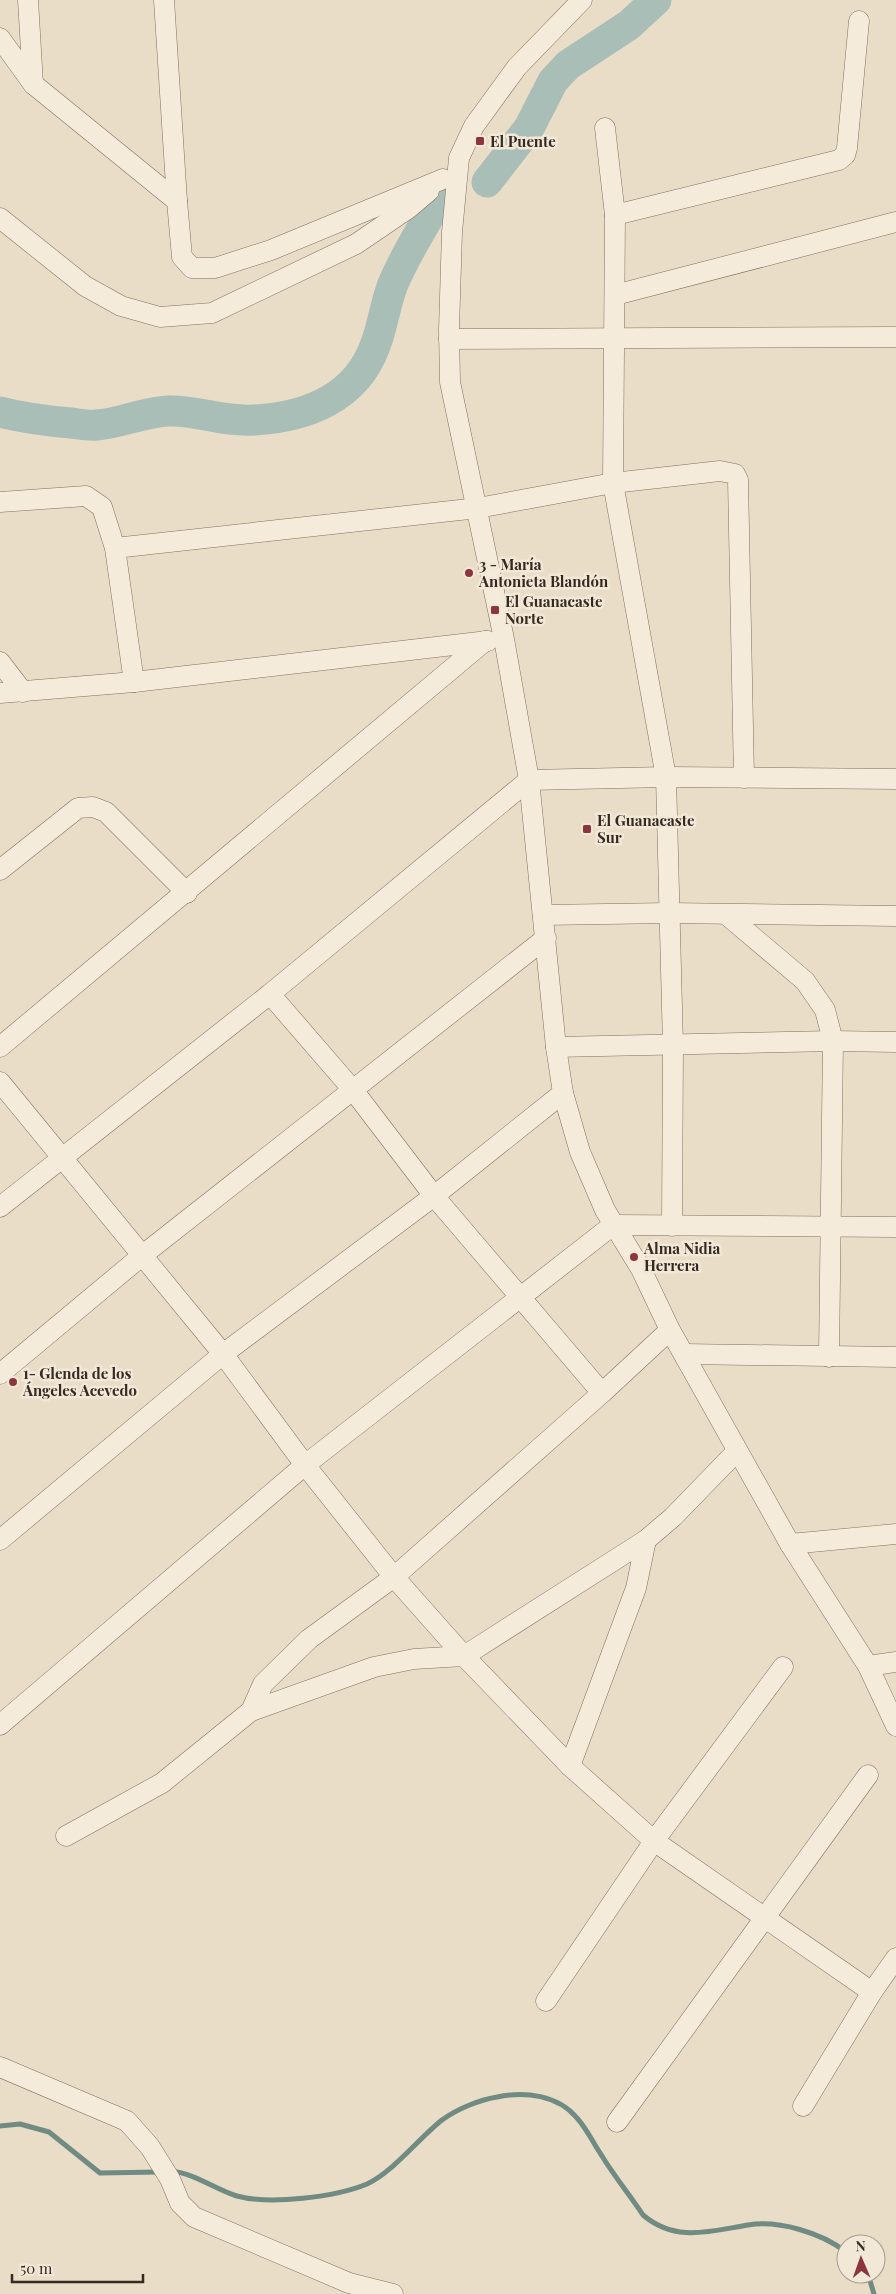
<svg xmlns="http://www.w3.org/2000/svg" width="896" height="2294" font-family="'Playfair Display',serif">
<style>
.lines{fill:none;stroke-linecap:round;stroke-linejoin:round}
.stream{stroke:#708b82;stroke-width:5}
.river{stroke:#a9beb6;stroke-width:31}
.street-casing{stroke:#836f5f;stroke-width:21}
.street{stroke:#f5ebdb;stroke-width:20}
.poi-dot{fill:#8b363e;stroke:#f2e8d7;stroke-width:2}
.labels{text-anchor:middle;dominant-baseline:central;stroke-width:5;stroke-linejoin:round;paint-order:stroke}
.poi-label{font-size:15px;font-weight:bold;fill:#352921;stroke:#f2e8d7;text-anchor:start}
</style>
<rect width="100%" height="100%" fill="#e9ddc8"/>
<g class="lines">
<g class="stream">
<path d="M0,2126L20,2124L49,2132L100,2173L158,2172"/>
<path d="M170,2171C195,2173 214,2189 237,2196C270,2205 336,2197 367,2184C393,2172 419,2138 442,2120C457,2109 479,2100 497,2097C525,2091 558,2095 577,2118C587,2129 593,2143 602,2156C614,2176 630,2195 643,2215C676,2243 710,2231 748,2225C779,2220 822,2233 846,2252"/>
<path d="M868,2274L874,2294"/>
</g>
<g class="river">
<path d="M487,182L529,128L553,81L568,65L629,25L656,0"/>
<path d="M0,412C24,418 47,421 71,423C79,424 89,426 97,425C121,423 144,412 168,411C198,410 222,422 254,420C307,417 356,398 375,346C383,326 385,304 393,284C406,253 424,226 440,197"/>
</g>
<g class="street-casing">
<g id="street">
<path d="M28,0L33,84"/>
<path d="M164,0L177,201"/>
<path d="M582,0L517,67L474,126L459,158L452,232L449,330L450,382L504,639L529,780L556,1047L563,1093L580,1152L605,1210L641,1269L670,1330L790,1544L868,1666L896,1726"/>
<path d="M0,38L33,84L177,201L182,257L192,268H215L271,250L443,179"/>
<path d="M605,128L615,215L613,483L720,471L735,474L738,480L744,778"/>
<path d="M615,215L839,160L845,155L847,148L859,21"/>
<path d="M0,218L85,286L121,306L160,317L212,313L356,244L409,208L429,191"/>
<path d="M615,295L896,222"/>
<path d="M449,339L896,337"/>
<path d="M0,502L86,496L102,507L115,548L134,682"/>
<path d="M115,548L478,508L613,483L666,777L673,1046L672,1226"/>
<path d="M0,662L23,692"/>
<path d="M0,693L134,682L488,641"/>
<path d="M0,870L78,808L93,807L106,812L187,893"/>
<path d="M543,915L668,913L896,916"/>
<path d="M728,916L805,981L825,1010L833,1041L829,1357"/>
<path d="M270,994L353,1090L434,1196L602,1393"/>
<path d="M0,1047L485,641"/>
<path d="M556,1047L833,1041L896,1042"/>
<path d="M0,1082L223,1354L305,1465L394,1577L464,1656L646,1540L673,1517L737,1451"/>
<path d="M0,1207L270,994L529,780L666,777L896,779"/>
<path d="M684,1354L896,1357"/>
<path d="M0,1374L144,1254L546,938"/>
<path d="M0,1540L223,1354L434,1196L563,1093"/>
<path d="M790,1544L896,1534"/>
<path d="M868,1666L896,1662"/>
<path d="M251,1711L374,1667L414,1659L464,1656L570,1766L654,1841L872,1992L896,1958"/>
<path d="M0,1725L305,1465L613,1225L896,1227"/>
<path d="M570,1766L636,1588L646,1540"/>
<path d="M66,1836L162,1783L251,1711L263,1684L309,1639L394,1577L602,1393L670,1330"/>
<path d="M546,2001L654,1841L783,1667"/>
<path d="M0,2067L127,2121L150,2147L170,2179L180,2203L194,2217L349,2283L393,2294"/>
<path d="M803,2106L872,1992"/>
<path d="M617,2122L868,1775"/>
</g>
</g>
<use href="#street" class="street"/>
</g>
<g class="poi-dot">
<rect x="475" y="136" width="10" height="10" rx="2.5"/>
<circle cx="469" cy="573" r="5"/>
<rect x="490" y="605" width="10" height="10" rx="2.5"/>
<rect x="582" y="824" width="10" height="10" rx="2.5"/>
<circle cx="634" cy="1257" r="5"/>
<circle cx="13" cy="1382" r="5"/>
</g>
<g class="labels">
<g class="poi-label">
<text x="490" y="141">El Puente</text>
<text x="479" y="564">3 - María<tspan x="479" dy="17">Antonieta Blandón</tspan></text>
<text x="505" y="601">El Guanacaste<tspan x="505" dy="17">Norte</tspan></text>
<text x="597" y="820">El Guanacaste<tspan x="597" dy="17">Sur</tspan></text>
<text x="644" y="1248">Alma Nidia<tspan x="644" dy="17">Herrera</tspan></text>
<text x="23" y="1373">1- Glenda de los<tspan x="23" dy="17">Ángeles Acevedo</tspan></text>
</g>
</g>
<g transform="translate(861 2259) rotate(358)"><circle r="24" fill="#f2e8d7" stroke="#a69c8e"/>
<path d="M0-4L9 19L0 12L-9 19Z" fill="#8b363e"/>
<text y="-8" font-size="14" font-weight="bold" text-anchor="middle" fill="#352921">N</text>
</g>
<path d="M12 2274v8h131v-8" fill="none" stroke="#352921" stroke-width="2.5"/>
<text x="20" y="2274" font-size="15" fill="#352921" stroke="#f2e8d7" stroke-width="4" paint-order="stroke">50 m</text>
</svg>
